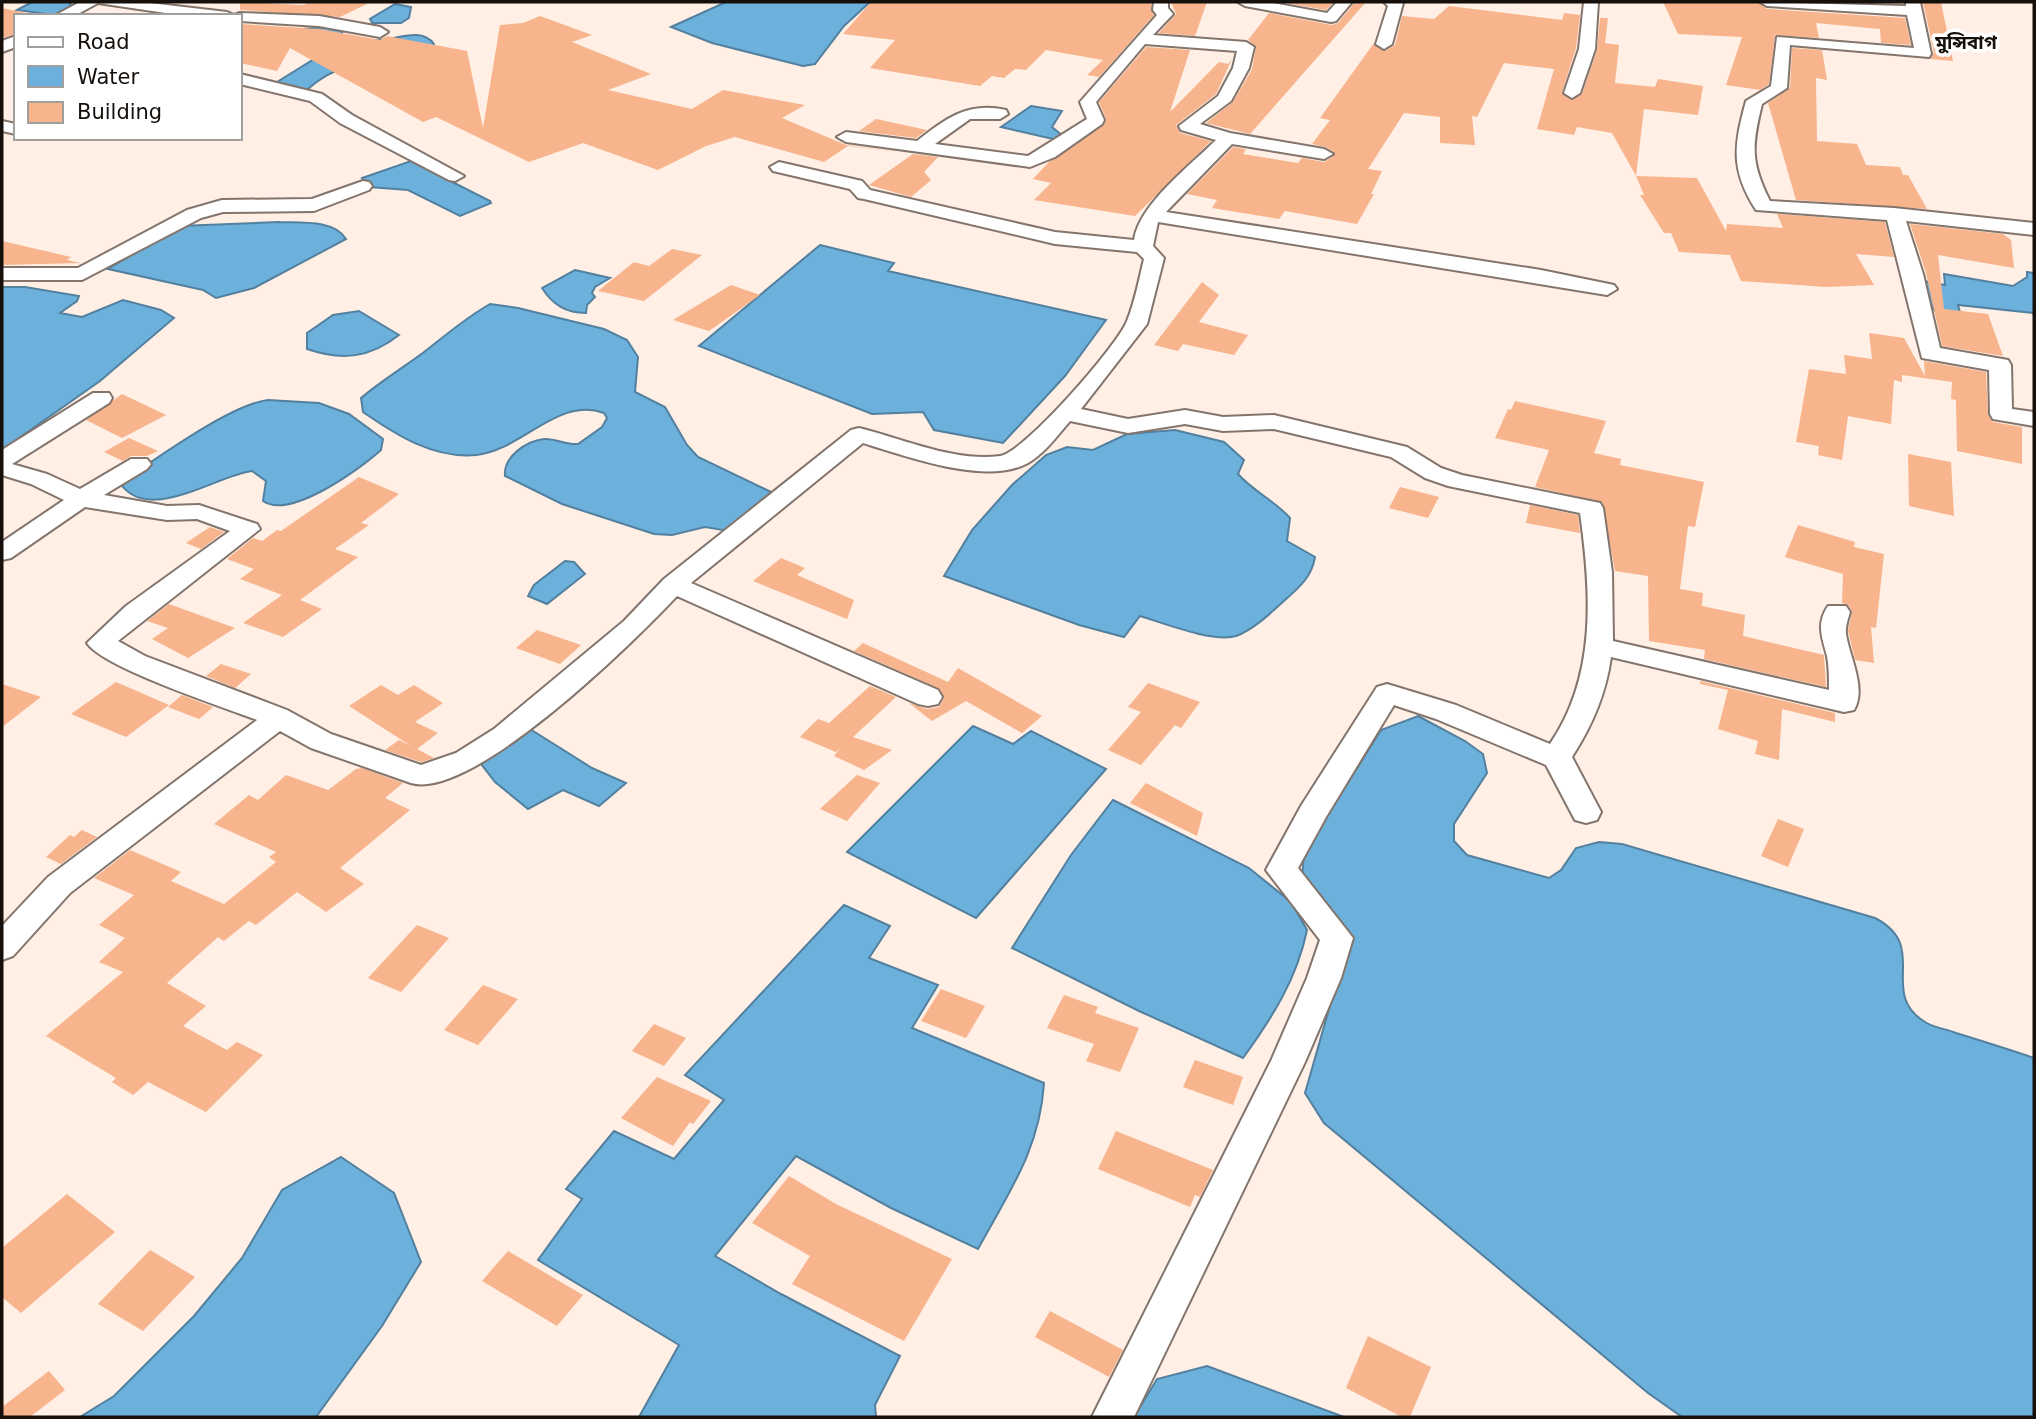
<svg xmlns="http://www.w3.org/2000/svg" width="2036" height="1419" font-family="'DejaVu Sans','Noto Sans Bengali',sans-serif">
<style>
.water{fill:#6cb0dc;stroke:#52809e;stroke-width:2}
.building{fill:#f7b48d}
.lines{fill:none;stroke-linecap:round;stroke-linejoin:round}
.street-casing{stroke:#83756c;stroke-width:4}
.street{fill:#fff;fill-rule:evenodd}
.labels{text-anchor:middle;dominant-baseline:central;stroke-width:7;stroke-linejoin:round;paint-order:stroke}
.far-quarter-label{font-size:19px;font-weight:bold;fill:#15100c;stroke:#fff}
</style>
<rect width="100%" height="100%" fill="#ffefe5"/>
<g class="water">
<path d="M32,2H71L69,8L54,15L17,10Z"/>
<path d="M726,2H870L844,26L815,64L803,66L712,43L671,27Z"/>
<path d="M395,4L411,7L409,18L401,23H372L370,19Z"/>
<path d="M326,27L344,30L336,41C351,41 366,42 381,40C397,39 422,27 434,44L430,49C388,56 338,60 307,90L277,85V82L322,54L279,31Z"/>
<path d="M1031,106L1062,111L1052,127L1064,137L1053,139L1001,127Z"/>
<path d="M411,161L490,201L491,203L460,216L408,190L369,187L362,178Z"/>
<path d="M278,222C299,223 334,219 346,239L254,288L216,298L203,290L108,269L179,226Z"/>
<path d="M820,245L894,263L888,271L1106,320L1065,376L1003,443L934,430L923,412L872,414L699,346Z"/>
<path d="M575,270L610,278L595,287L592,293L595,297L587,305L586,313C566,313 553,305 542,288Z"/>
<path d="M2027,272L2034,273V316L2033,313L1958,305L1961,316L1936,312L1925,297L1924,281L1945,285L1944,274L2013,286L2027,277Z"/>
<path d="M2,287H25L79,296L77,301L60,313L82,317L123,300L161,310L174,318L100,381L2,450Z"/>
<path d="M490,304L518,308L604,329L627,340L638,357L635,392L665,407L687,445L698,457L771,492L758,510L729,531L705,527L672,535L654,534L562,504L505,476C503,457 526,441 544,439C555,438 566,445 578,444L602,427L607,418L604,413C558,396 521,451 476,455C434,459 396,435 363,412L361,398C382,380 406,366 428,349C448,333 467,317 490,304Z"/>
<path d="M359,311L399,335C370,358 342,361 307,349V333L333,315Z"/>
<path d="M268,400L319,403L349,414L383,439L381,450C360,469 290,520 263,501L266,481L252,471C217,475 148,525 120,483C153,461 231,404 268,400Z"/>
<path d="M1175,430L1224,442L1244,460L1238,474C1254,492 1274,500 1290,518L1287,541L1315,557C1312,576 1300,587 1285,600C1272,612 1253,630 1236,636C1214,643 1163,623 1140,616L1124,637L1079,625L944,576L972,530L1012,485L1046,455L1067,447L1093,450L1127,434Z"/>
<path d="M565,561L574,562L585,574L547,604L528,596L534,585Z"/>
<path d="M1418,716L1465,741L1483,754L1487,773L1454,824V841L1467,855L1549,878L1561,870L1576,848L1599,842L1622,844L1875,918C1931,947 1877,992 1925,1022C1934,1028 1947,1029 1956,1033C1982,1041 2008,1049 2034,1058V1417H1682L1648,1393L1324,1123L1305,1093L1335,988L1302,880L1304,852L1381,730Z"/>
<path d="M973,726L1013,744L1031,731L1106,769L976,918L847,852Z"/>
<path d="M530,729L592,768L626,783L599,806L563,790L528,809L495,782L478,760Z"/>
<path d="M1113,800L1249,868L1291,902L1307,930C1297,979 1272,1018 1243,1058L1139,1011L1012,948L1071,855Z"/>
<path d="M844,905L890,926L869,958L938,985L912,1028L1044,1083C1040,1149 1009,1192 978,1249L891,1208L796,1156L715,1256L781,1294L900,1356L875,1405L876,1417H639L679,1345L538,1260L582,1199L566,1189L614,1131L674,1159L724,1100L685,1075Z"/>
<path d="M341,1157L394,1193L421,1262L382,1326L316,1417H80L114,1396L194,1316L242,1258L282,1190Z"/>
<path d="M1207,1366L1344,1417H1134L1157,1379Z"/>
</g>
<g class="building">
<path d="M240,2L303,5L311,2H371L340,17L240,10Z"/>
<path d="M871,2H1151L1154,15L1099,77L1087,75L1103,60L1046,50L1026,70L1015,69L1004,78L992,76L980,86L870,68L895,40L843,34Z"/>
<path d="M1171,2H1207L1195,36L1159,33L1176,14Z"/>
<path d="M1280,2H1334L1326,10Z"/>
<path d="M1355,2H1366L1250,134L1206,123L1233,102L1252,69L1256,46L1248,40L1269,13L1332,25L1338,23Z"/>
<path d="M1663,2H1758L1767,9L1905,18L1911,45L1881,43L1880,29L1816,23L1819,38L1775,35L1769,84L1760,90L1726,85L1742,37L1678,34Z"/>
<path d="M1923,2H1941L1953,61L1930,59L1934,53Z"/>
<path d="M1449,6L1562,20L1564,13L1580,15L1576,48L1562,92L1571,100L1582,94L1597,50L1600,18H1608L1605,43L1619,45L1615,83L1655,87L1658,79L1703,86L1698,115L1644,109L1636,176L1612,133L1577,127L1574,135L1537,129L1554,69L1504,63L1477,117L1472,116L1475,145L1440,143V117L1404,113L1368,169L1382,171L1371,194H1374L1357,224L1285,211L1279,219L1212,208L1217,200L1187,194L1233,147L1246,149L1243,154L1298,163L1302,158L1324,162L1334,156V152L1325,147L1312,144L1330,120L1320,118L1374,43L1385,51L1395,45L1402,16L1434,19Z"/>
<path d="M2,8L41,16H16V34L2,38Z"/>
<path d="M540,16L592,35L572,42L651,74L608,90L692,109L723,90L805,105L782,118L846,145L897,152L848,146L824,162L735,137L706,146L658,170L583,143L529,162L436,117L423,122L290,48L277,71L240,63V24L319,29L380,40L387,36L467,51L483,128L500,25L523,23Z"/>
<path d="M1146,47L1190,50L1170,112L1219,62L1228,64L1232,59L1216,94L1176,125L1180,133L1211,141L1135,216L1034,200L1051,183L1033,179L1049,162L1104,125L1106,119L1099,102Z"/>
<path d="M1792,48L1822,50L1827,80L1816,78L1817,141L1857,144L1866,165L1900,167L1903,175H1908L1927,209L1796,200L1768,103L1790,88Z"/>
<path d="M876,119L927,130L916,138L859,131Z"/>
<path d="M913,154L938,157L924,172L931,180L911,197L869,185Z"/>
<path d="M1636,176L1697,178L1726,231L1727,224L1783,228L1777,214L1885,222L1894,257L1856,254L1874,285L1826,287L1741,281L1730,255L1679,252L1671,233H1664L1640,195H1644Z"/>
<path d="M1910,224L2003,234L2011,240L2014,268L1938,255L1944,309L1988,314L2003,356L1942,346L1926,273Z"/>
<path d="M2,241L71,257L67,260L81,263L2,265Z"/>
<path d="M672,249L702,255L644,301L598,291L634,262L649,266Z"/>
<path d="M1202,282L1219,295L1199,322L1248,335L1234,355L1183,344L1178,351L1154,345Z"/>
<path d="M731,285L760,295L709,331L673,320Z"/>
<path d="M1869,333L1904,338L1925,376L1924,361L1986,372L1988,415L1993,422L2022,427V464L1957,451L1956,400L1951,399L1952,382L1902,375V382L1894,380L1891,424L1848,416L1842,460L1818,455L1819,446L1796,442L1809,369L1846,374L1844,355L1872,359Z"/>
<path d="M122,394L166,415L122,438L86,420Z"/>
<path d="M1515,401L1606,421L1594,453L1621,459L1620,465L1704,482L1695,527L1688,526L1680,589L1703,593L1702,606L1745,615L1743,636L1824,655L1826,687L1704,659L1705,650L1649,641L1648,576L1615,571L1602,502L1535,487L1549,450L1495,438L1508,409L1511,410Z"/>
<path d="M129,438L158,451L147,456H131L123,461L104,452Z"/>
<path d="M1908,454L1951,462L1954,516L1909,506Z"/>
<path d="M359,477L399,494L361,523L369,525L335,549L358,557L300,600L322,609L283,637L243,623L282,595L240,579L254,569L227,559L253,538L262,541L277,530L281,531Z"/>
<path d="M1400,487L1439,497L1428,518L1389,508Z"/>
<path d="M1530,505L1578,515L1580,533L1526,523Z"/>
<path d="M1798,525L1855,542L1854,547L1884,554L1876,628L1871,627L1874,663L1855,660L1848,631L1852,611L1848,605L1842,603L1843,574L1785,557Z"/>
<path d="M210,527L224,532L201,549L186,543Z"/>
<path d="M781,558L805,568L797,575L854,600L847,619L753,581Z"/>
<path d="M169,604L235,628L188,658L152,639L168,628L147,621Z"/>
<path d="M537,630L581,645L560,664L516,648Z"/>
<path d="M863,643L948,682L958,668L1042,716L1022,733L966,701L932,721L909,703L927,709L939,707L944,698L940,689L854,651Z"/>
<path d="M221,664L251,674L235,688L206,676Z"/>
<path d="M1700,681L1835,713V722L1782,709L1779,760L1755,754L1758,741L1718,729L1728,690L1700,684Z"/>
<path d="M116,682L169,705L126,737L71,714Z"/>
<path d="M1148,683L1200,702L1181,728L1175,725L1141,765L1108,750L1141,712L1128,707Z"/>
<path d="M2,684L41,697L2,727Z"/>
<path d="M381,685L398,695L414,685L443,703L415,722L438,733L417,749L434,758L421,762L385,750L399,740L411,746L349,706Z"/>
<path d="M870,686L896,697L853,737L892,750L864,770L834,756L841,747L836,752L800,737L818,719L829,723Z"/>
<path d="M182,695L192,699L213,707L199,719L168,707Z"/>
<path d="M362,768L403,783L385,798L410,810L340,868L364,884L326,912L297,892L256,925L249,921L224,941L218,937L167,983L206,1006L183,1026L227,1050L237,1042L263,1055L206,1112L148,1082L133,1095L112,1082L116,1078L46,1036L123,972L99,962L125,938L99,925L134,895L94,878L130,850L181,872L171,881L224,904L276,862L269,857L276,852L214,824L249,795L258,800L286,775L328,790L356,769Z"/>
<path d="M857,775L880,783L847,821L820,809Z"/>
<path d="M1146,783L1203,813L1197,836L1130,803Z"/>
<path d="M1778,819L1804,829L1788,867L1761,856Z"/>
<path d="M82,830L97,837L61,864L46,857L70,835L74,837Z"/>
<path d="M417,925L449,938L401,992L368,978Z"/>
<path d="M483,985L518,999L478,1045L444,1030Z"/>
<path d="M941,989L985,1006L966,1038L921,1021Z"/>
<path d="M1064,995L1098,1007L1095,1013L1139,1028L1120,1072L1086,1061L1094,1044L1047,1028Z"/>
<path d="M654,1024L686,1038L664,1066L632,1051Z"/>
<path d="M1195,1060L1243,1077L1233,1105L1183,1087Z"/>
<path d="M657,1077L711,1101L693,1124L690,1122L673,1146L621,1118Z"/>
<path d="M1116,1131L1213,1170L1200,1197L1195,1195L1190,1207L1098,1169Z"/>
<path d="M789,1176L836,1204L952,1259L904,1341L792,1284L810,1256L752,1223Z"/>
<path d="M67,1194L115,1232L21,1313L2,1297V1248Z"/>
<path d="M150,1250L195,1277L143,1331L98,1304Z"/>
<path d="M508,1251L583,1295L557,1326L482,1281Z"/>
<path d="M1050,1311L1123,1350L1109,1377L1035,1337Z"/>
<path d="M1368,1336L1431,1367L1410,1417H1402L1346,1388Z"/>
<path d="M49,1371L65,1390L30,1417H2V1407Z"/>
</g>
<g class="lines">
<g class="street-casing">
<g id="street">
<path d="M80,2H141L227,12L234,15L240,13L319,16L380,27L388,32L380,37L319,26L240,21V16H186L98,3L74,16H54Z"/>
<path d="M1154,2H1168V8L1173,14L1153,35L1246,42L1254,47L1249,68L1231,101L1200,124L1230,133L1324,149L1333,154L1324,159L1232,144L1166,212L1541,270L1614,285L1617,289L1607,295L1158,222L1153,246L1164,258L1147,324L1081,409L1128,419L1185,410L1223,417L1274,415L1407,447L1441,468L1462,475L1600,503L1603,508L1612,572L1613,641L1829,690C1829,679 1829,666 1827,656C1822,637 1816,624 1828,606H1846L1850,612C1848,619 1845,627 1846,634C1849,656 1867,688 1854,710L1844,712L1611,657C1606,694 1592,726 1572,757L1601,812L1597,820L1586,823L1575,820L1546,765L1436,719L1394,705L1326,817L1298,868L1353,938L1341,978L1305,1062L1134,1417H1092L1271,1061L1307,978L1320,940L1266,870L1301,806L1377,687L1387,684L1456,705L1550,744C1597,676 1591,591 1580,513L1448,486L1425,478L1391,457L1274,429L1223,431L1185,424L1128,433L1070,421C1057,436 1045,453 1028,463C986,486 906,456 863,443L691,583L938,690L942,697L938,704L928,706L918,704L677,596C635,641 472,801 411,783L311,748L280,731L70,893L13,956L2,960V926L48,877L257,720C224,707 103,668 87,643L126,606L230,531L197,519L167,520L85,507L11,558L2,560V542L64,500L31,484L2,475V450L93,393H109L112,398L109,403L12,464L47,474L80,489L131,459H147L151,464L147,469L104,495L167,506L199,505L257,524L260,529L118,641L145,656L287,710L331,734L421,765L456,753L494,729L624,621L664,579L851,430L859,428C904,439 954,462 1000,456C1024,453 1118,345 1127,321C1135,302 1139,279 1144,259L1137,252L1055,244L864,199L858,198L850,189L773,171L770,167L779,162L862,181L870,190L1055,232L1134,240C1139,204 1191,165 1216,140L1181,130L1179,126L1218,96L1233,68L1237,51L1145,44L1096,102L1104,120L1102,124L1055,157L1030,167L846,142L837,137L846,132L917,141C945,119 968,101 1006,110L1008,114L1000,119H970L935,144L1028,156L1087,119L1080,102L1157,15L1153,10Z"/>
<path d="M1238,2H1267L1327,13L1337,2H1352L1336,21L1331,22L1245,6Z"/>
<path d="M1384,2L1403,3L1392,44L1384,49L1376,44L1388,6Z"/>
<path d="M1584,2H1598L1595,49L1580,93L1572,98L1564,93L1579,49Z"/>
<path d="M1760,2L1906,6V2H1920L1931,54L1929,57L1790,45L1787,88L1762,104C1752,145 1750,162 1770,201L1894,208L2034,223V235L1906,221L1923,274L1940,348L2008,360L2011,365L2012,409L2034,412V426L1993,419L1990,414L1989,370L1922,358L1887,220L1756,210C1730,170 1734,145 1746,101L1771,86L1777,37L1914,48L1907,15L1767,6Z"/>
<path d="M16,36V47L2,52V41Z"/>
<path d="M240,74L322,94L352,115L464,176L455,181L449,180L340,123L310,101L240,84Z"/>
<path d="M2,121L16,124V134L2,131Z"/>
<path d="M363,181L369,182L372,186L369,190L314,211L223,212L201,218L82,280H2V268H78L187,210L222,200L312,199Z"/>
</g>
</g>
<use href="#street" class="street"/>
</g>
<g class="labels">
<g class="far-quarter-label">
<text x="1966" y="42">মুন্সিবাগ</text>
</g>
</g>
<rect width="2036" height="1419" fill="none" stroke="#15100c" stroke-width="7"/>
<rect x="14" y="14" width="228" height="126" fill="#ffffff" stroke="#a19f9e" stroke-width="2"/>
<rect x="28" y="37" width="35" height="10" fill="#ffffff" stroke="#a19f9e" stroke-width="2"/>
<text x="77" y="49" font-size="21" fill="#15100c">Road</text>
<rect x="28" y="66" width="35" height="21" fill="#6cb0dc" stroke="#a19f9e" stroke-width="2"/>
<text x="77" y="84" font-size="21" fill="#15100c">Water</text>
<rect x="28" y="102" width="35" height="21" fill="#f7b48d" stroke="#a19f9e" stroke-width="2"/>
<text x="77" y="119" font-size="21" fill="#15100c">Building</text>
</svg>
